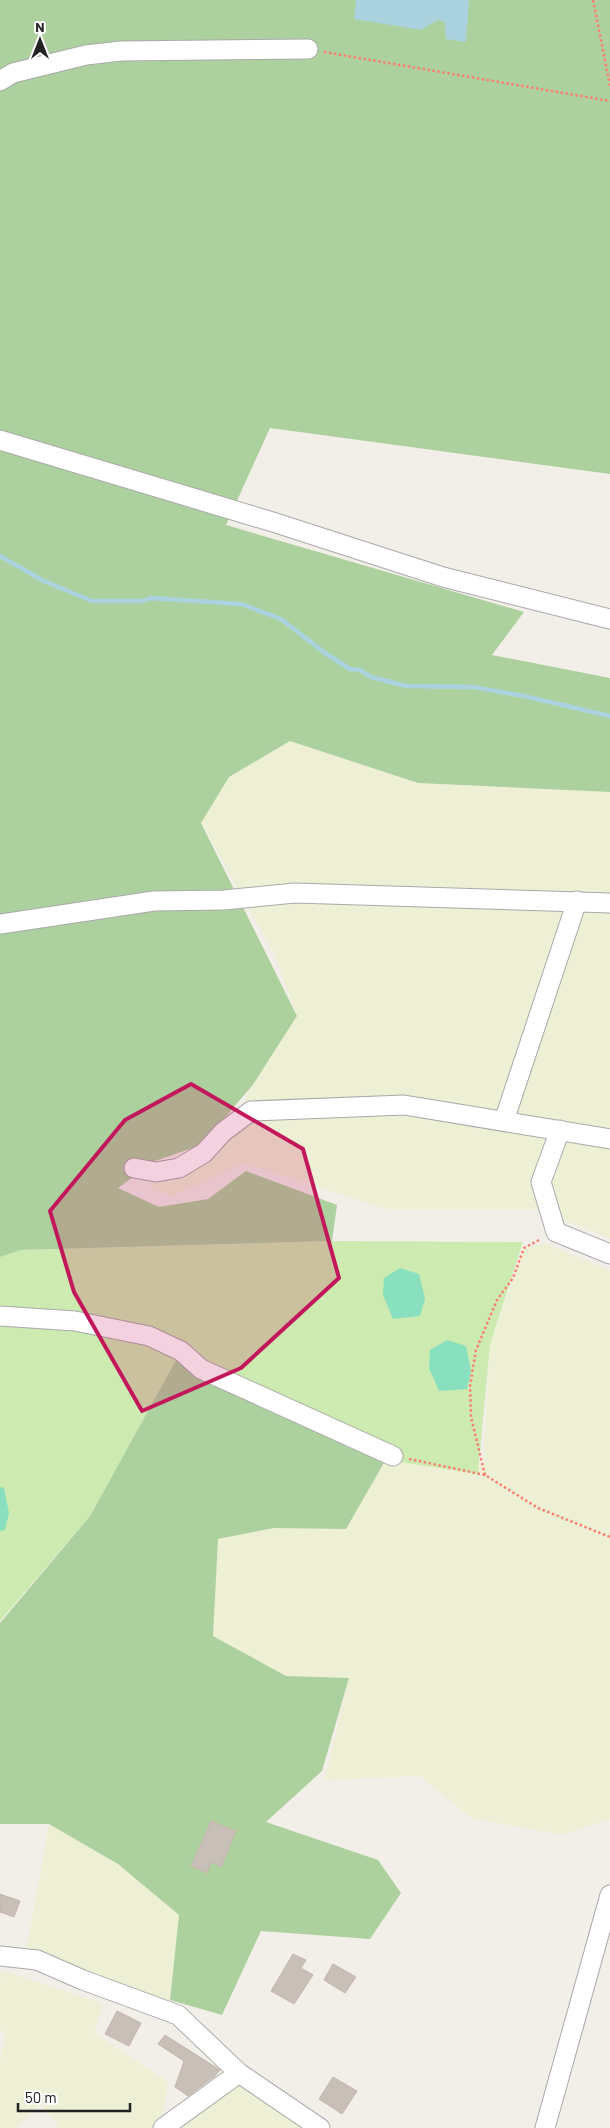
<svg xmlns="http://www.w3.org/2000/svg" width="610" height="2128" font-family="Barlow,sans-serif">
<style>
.farmland{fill:#eef0d5}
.grass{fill:#cdebb0}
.forest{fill:#add19e}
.pitch{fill:#88e0be}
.water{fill:#aad3df}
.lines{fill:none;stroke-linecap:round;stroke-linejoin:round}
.stream{stroke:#aad3df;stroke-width:4.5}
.building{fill:#c7bfb8;stroke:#c4b6ab}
.minor-casing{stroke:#a9a9a9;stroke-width:21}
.path{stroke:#fa8072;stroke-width:2.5;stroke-dasharray:2.5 2.5;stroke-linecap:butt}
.minor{stroke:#fff;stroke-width:19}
.marked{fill:#c2185b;fill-opacity:0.2;stroke:#c2185b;stroke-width:4;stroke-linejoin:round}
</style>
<rect width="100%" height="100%" fill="#f2efe9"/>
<g class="farmland">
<path d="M290,741L418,783L610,792V1239L540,1209H386L245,1163L172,1196L148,1186L219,1154L252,1086L297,1016L274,954L201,822L219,783Z"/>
<path d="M545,1243L610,1271V1819L561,1835L471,1818L420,1776L325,1780L349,1678L286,1676L213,1636L218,1539L274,1528L346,1529L383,1456L483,1465L490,1345L524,1248Z"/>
<path d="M49,1824L118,1864L179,1915L170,2000L128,1990L25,1958Z"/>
<path d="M2,1970L103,2004L94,2033L168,2082L161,2128H59L41,2103L16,2128H0V2058L6,2036L0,2029V1979Z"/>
<path d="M239,2073L302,2128H164Z"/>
</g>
<path class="grass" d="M332,1241L523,1242L490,1345L478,1474L394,1461L181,1351L90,1516L0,1621V1254L21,1250Z"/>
<g class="forest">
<path d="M0,0H610V474L270,428L226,525L524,612L492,655L610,678V792L418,783L290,741L229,777L201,823L297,1016L252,1086L201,1145L155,1161L118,1188L159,1207L208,1199L246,1171L337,1205L332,1241L21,1250L0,1257Z"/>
<path d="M181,1351L389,1454L346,1529L274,1528L218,1539L213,1636L286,1676L349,1678L322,1771L266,1822L378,1860L401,1893L370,1939L261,1931L222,2015L170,2000L179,1915L118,1864L49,1824H0V1623L90,1516Z"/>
</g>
<g class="pitch">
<path d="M400,1268L419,1274L425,1299L420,1316L393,1319L383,1295L384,1278Z"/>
<path d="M447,1340L466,1346L471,1371L467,1389L439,1391L429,1368L430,1350Z"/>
<path d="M0,1487L4,1488L9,1513L5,1530L0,1531Z"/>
</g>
<path class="water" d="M356,0H469L466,42L446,39L445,22L438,20L421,30L354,19Z"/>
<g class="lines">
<path class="stream" d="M0,556L44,581L92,601H143L151,598L241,604L281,619L325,653L350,669L360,670L371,677L406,686L473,687L524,696L610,716"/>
</g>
<g class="building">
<path d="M211,1821L236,1831L221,1867L211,1862L207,1873L191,1866Z"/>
<path d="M0,1894L20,1901L14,1917L0,1912Z"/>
<path d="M293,1954L306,1960L301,1968L313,1975L294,2004L271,1991Z"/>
<path d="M333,1964L356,1977L345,1993L324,1980Z"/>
<path d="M117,2011L141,2023L129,2046L105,2034Z"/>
<path d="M165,2035L220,2070L215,2076L188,2096L175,2087L184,2061L158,2044Z"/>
<path d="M333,2077L357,2091L342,2114L319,2099Z"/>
</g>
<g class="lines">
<g class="minor-casing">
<g id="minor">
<path d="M0,81L13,73L86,55L121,51L308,49"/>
<path d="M0,440L276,523L443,577L610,619"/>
<path d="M0,924L154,901L224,900L295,893L610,903"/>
<path d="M504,1121L577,901"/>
<path d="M560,1130L541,1182L556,1232L610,1254"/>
<path d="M134,1168L156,1172L179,1168L204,1153L223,1132L251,1111L404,1105L610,1139"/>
<path d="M0,1316L75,1321L149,1336L181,1351L201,1369L393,1456"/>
<path d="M0,1956L37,1960L83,1980L178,2015L239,2073L320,2128"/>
<path d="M163,2128L239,2073"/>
<path d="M545,2128L610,1895"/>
</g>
</g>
<g class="path">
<path d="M593,0L610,86"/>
<path d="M324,52L610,101"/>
<path d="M409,1459L485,1475L538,1508L610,1537"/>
<path d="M485,1475L471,1417L470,1386L476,1350L497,1300L513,1278L524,1248L541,1239"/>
</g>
<use href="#minor" class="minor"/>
</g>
<path class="marked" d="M191,1084L303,1149L339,1278L241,1368L142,1411L74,1292L50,1211L125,1120Z"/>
<g transform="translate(40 40)" stroke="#ffffff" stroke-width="4" paint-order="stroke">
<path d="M0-4L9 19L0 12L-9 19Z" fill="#222222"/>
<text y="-8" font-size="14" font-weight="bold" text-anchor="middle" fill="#222222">N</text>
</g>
<path d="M18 2103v8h112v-8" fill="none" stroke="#222222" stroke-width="2.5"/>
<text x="25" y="2103" font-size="15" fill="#222222" stroke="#ffffff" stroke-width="4" paint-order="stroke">50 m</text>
</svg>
